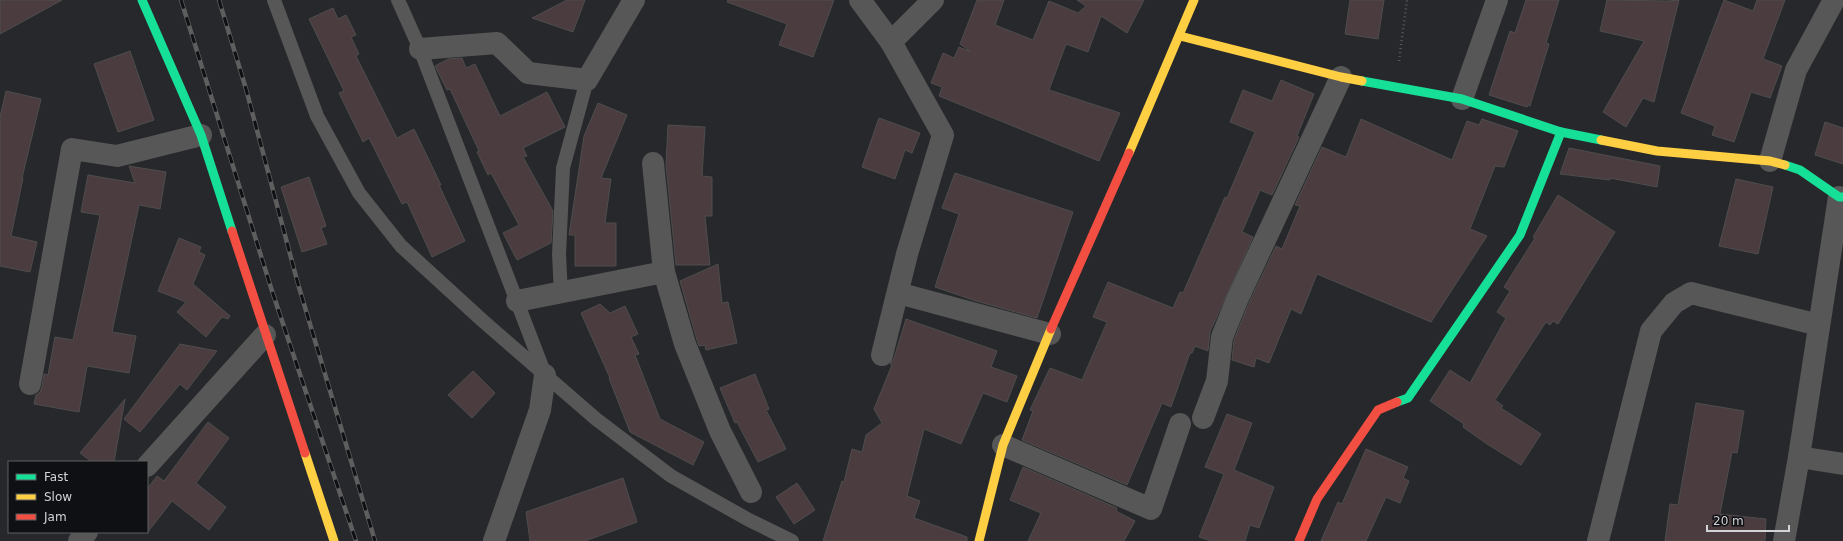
<svg xmlns="http://www.w3.org/2000/svg" width="1843" height="541" font-family="'DejaVu Sans',sans-serif">
<style>
.building{fill:#4b3c3f;stroke:#4e4d4d}
.lines{fill:none;stroke-linecap:round;stroke-linejoin:round}
.path{stroke:#575858;stroke-width:2.5;stroke-dasharray:1 3;stroke-linecap:butt}
.lane{stroke:#565756;stroke-width:14}
.street{stroke:#565756;stroke-width:22}
.fast{stroke:#16e098;stroke-width:9}
.slow{stroke:#ffcf43;stroke-width:9}
.jam{stroke:#f24e42;stroke-width:9}
.rail-casing{stroke:#5e5e5f;stroke-width:4.5}
.rail{stroke:#0f1013;stroke-width:3;stroke-dasharray:9;stroke-linecap:butt}
</style>
<rect width="100%" height="100%" fill="#27282b"/>
<g class="building">
<path d="M0,0H62L0,34Z"/>
<path d="M567,0H585L573,32L532,18Z"/>
<path d="M728,0H834L813,57L779,45L787,24L727,2Z"/>
<path d="M977,0H1004L995,25L1033,40L1049,1L1078,13L1086,6L1077,0H1144L1127,33L1101,16L1088,52L1066,44L1049,90L1120,113L1099,161L939,96L942,87L931,83L943,53L954,58L959,47L971,52L960,44Z"/>
<path d="M1350,0H1384L1378,39L1345,34Z"/>
<path d="M1526,0H1559L1546,43L1549,44L1530,106L1528,105L1527,107L1489,95L1510,31L1515,33Z"/>
<path d="M1607,0L1668,1L1679,0L1654,102L1643,98L1626,127L1603,112L1644,41L1600,31Z"/>
<path d="M1724,0L1753,11L1757,0H1785L1763,59L1782,66L1770,98L1751,92L1734,142L1712,135L1715,126L1681,113Z"/>
<path d="M333,8L338,19L346,15L356,35L351,37L359,54L356,56L397,138L414,129L441,185H439L465,241L432,257L407,202L402,204L369,138L363,142L339,93L344,91L309,19Z"/>
<path d="M130,51L154,120L118,132L94,64Z"/>
<path d="M462,58L466,68L475,64L500,116L547,92L565,127L523,148L527,156L523,157L553,211L551,243L517,260L503,233L519,225L491,173L488,175L477,152L479,151L450,89L447,90L435,66L448,59Z"/>
<path d="M1281,80L1314,94L1297,136L1299,137L1272,195L1260,190L1242,232L1253,237L1210,332L1208,351L1195,346L1192,353H1190L1171,407L1162,403L1127,485L1022,440L1033,411L1030,410L1050,368L1082,380L1107,322L1093,317L1108,282L1173,308L1180,292L1183,293L1225,197L1227,198L1255,132L1230,122L1243,90L1272,101Z"/>
<path d="M6,91L41,99L22,178H23L11,236L37,242L30,272L0,266V117Z"/>
<path d="M598,103L627,115L601,178L611,179L605,223H616V266H575V235H569L584,136Z"/>
<path d="M879,118L920,133L912,153L905,150L895,179L862,167Z"/>
<path d="M1361,119L1452,160L1467,121L1479,125L1482,119L1518,131L1504,167L1495,166L1470,229L1487,236L1431,322L1317,274L1301,314L1291,309L1269,363L1256,358L1254,367L1232,360L1234,340L1248,305L1276,246L1282,249L1300,206L1295,205L1322,147L1346,157Z"/>
<path d="M1825,122L1843,128V164L1815,155Z"/>
<path d="M668,125L705,127L702,176L712,177V216H705L710,265H676L666,165Z"/>
<path d="M1569,148L1660,166L1657,187L1610,178V180L1560,174Z"/>
<path d="M129,166L166,172L160,209L139,205L112,332L136,336L129,373L87,366L79,412L34,404L36,395L40,392L42,387L44,374L48,375L55,337L73,340L100,215L81,212L88,175L135,183Z"/>
<path d="M955,173L1073,212L1037,318L976,301L935,287L959,214L942,208Z"/>
<path d="M309,177L326,226L321,228L327,244L302,252L281,187Z"/>
<path d="M1736,179L1773,187L1758,254L1719,246Z"/>
<path d="M1558,195L1615,232L1558,324L1553,321L1550,325L1546,322L1495,400L1503,406L1501,408L1541,434L1521,465L1487,444L1463,427L1464,424L1430,401L1450,370L1470,383L1506,318L1497,312L1510,291L1504,287L1535,238L1533,237Z"/>
<path d="M179,238L201,247L199,252L205,255L193,284L230,316L228,319L222,317L206,337L177,312L186,302L158,291Z"/>
<path d="M718,264L722,303L728,302L737,343L706,350L705,345L699,346L697,340L680,281Z"/>
<path d="M600,304L610,313L625,306L638,334L631,337L639,354L635,355L660,419L704,442L693,465L630,432L609,378H610L581,313Z"/>
<path d="M906,319L997,351L991,367L1017,376L1007,402L983,393L961,444L924,429L907,496L920,501L914,518L967,537V541H823L842,481L844,482L852,449L862,452L866,435L882,423L874,409L892,365L890,364L894,358Z"/>
<path d="M180,344L217,351L187,390L180,384L140,432L124,419Z"/>
<path d="M473,371L495,393L472,418L448,395Z"/>
<path d="M755,374L769,409L766,410L786,449L758,462L737,422L735,423L720,388Z"/>
<path d="M125,399L114,462H92L80,453Z"/>
<path d="M1696,403L1744,411L1737,453L1732,452L1720,514L1766,519L1765,541H1665L1670,504L1678,505Z"/>
<path d="M1227,414L1252,423L1234,470L1274,487L1259,528L1250,525L1245,541H1212L1199,537L1224,474L1205,467Z"/>
<path d="M208,422L229,438L196,483L226,507L209,530L172,501L147,533V489L157,476L164,481Z"/>
<path d="M1366,449L1408,467L1403,478L1409,481L1400,503L1386,497L1366,541H1321L1338,502L1342,504Z"/>
<path d="M1023,467L1117,508L1116,511L1135,521L1124,541H1028L1041,513L1010,500Z"/>
<path d="M623,478L637,522L585,541H530L526,512Z"/>
<path d="M797,483L815,510L794,524L776,497Z"/>
</g>
<g class="lines">
<path class="path" d="M1399,61L1407,0"/>
<g class="lane">
<path d="M274,0L317,116L359,193L401,246L483,321L596,419L671,476L749,520L792,541"/>
<path d="M398,0L420,49L544,372"/>
<path d="M561,294L559,254L563,168L587,80"/>
</g>
<g class="street">
<path d="M860,0L891,42L943,135L907,254L882,355"/>
<path d="M891,42L933,0"/>
<path d="M420,49L497,43L528,73L587,80L634,0"/>
<path d="M1462,99L1497,0"/>
<path d="M1770,161L1796,70L1834,0"/>
<path d="M653,163L664,272L685,344L720,431L751,492"/>
<path d="M898,293L1050,334"/>
<path d="M517,301L664,272"/>
<path d="M30,384L72,149L117,156L201,135"/>
<path d="M1203,418L1217,381L1222,337L1237,300L1341,77"/>
<path d="M1003,445L1151,509L1180,424"/>
<path d="M1799,457L1843,464"/>
<path d="M147,466L265,335"/>
<path d="M79,541L87,532"/>
<path d="M494,541L540,410L545,375"/>
<path d="M1598,541L1651,331L1674,303L1691,293L1819,325"/>
<path d="M1784,541L1799,457L1839,197"/>
</g>
<g class="fast">
<path d="M142,0L201,135L232,231"/>
<path d="M1362,81L1462,99L1561,132L1601,140"/>
<path d="M1785,165L1800,170L1839,197H1843"/>
<path d="M1397,402L1408,398L1520,235L1561,132"/>
</g>
<g class="slow">
<path d="M1180,36L1341,77L1362,81"/>
<path d="M1601,140L1657,151L1770,161L1785,165"/>
<path d="M1129,153L1194,0"/>
<path d="M305,453L334,541"/>
<path d="M979,541L1003,445L1051,329"/>
</g>
<g class="jam">
<path d="M232,231L305,453"/>
<path d="M1051,329L1129,153"/>
<path d="M1299,541L1317,499L1378,410L1397,402"/>
</g>
<g class="rail-casing">
<g id="rail">
<path d="M181,0L272,291L356,541"/>
<path d="M219,0L246,89L298,284L375,541"/>
</g>
</g>
<use href="#rail" class="rail"/>
</g>
<rect x="8" y="461" width="140" height="72" fill="#0f1013" stroke="#5d5e61"/>
<rect x="16" y="474" width="20" height="6" fill="#16e098" stroke="#5d5e61"/>
<text x="44" y="481" font-size="12" fill="#d1d3d7">Fast</text>
<rect x="16" y="494" width="20" height="6" fill="#ffcf43" stroke="#5d5e61"/>
<text x="44" y="501" font-size="12" fill="#d1d3d7">Slow</text>
<rect x="16" y="514" width="20" height="6" fill="#f24e42" stroke="#5d5e61"/>
<text x="44" y="521" font-size="12" fill="#d1d3d7">Jam</text>
<path d="M1707 525v6h82v-6" fill="none" stroke="#d1d3d7" stroke-width="2"/>
<text x="1713" y="525" font-size="12" fill="#d1d3d7" stroke="#0f1013" stroke-width="3" paint-order="stroke">20 m</text>
</svg>
